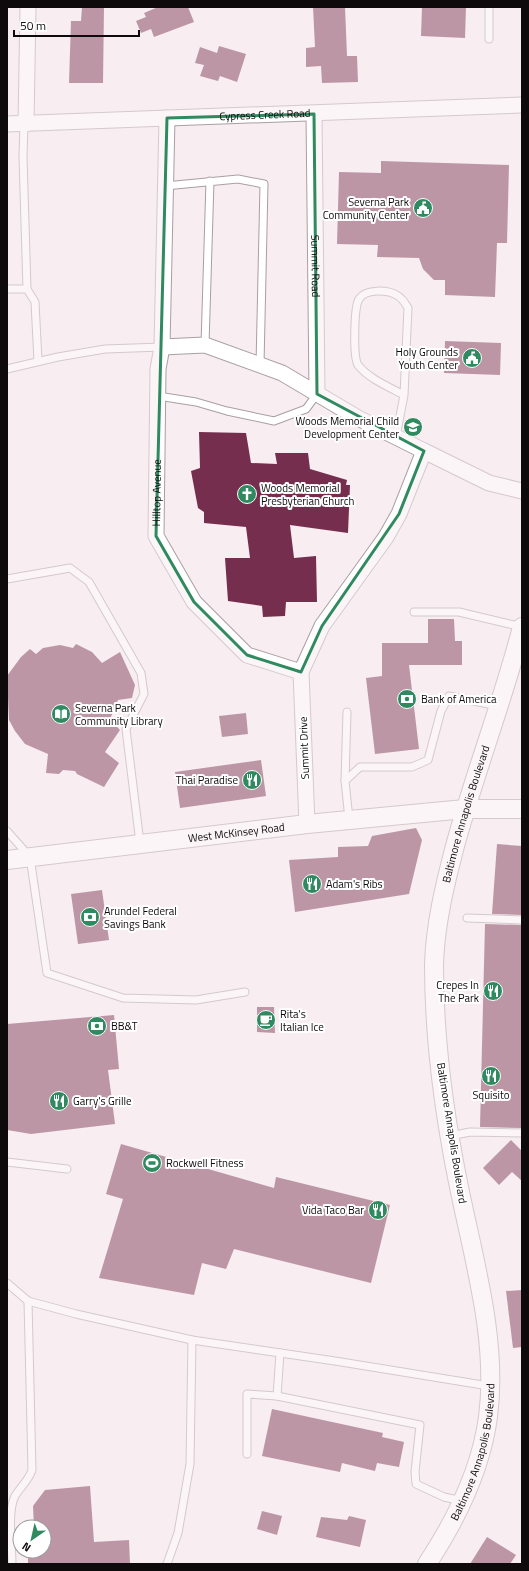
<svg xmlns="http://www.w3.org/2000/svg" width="529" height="1571" font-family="'Titillium Web',sans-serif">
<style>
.building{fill:#752e4d}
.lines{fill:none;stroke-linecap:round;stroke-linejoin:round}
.service-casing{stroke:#a99fa2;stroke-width:9}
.minor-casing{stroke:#a99fa2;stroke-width:17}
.tertiary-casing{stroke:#a99fa2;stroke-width:20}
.service{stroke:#fff;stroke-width:7}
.minor{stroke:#fff;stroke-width:15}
.tertiary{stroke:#fff;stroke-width:18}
.marked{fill:none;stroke:#2f8a60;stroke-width:3;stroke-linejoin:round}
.labels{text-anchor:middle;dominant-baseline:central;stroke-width:4;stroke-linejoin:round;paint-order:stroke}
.street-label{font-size:11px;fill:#0e0a0c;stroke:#fff}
.poi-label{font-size:11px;fill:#0e0a0c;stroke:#fff;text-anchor:start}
</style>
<rect width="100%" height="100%" fill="#f8edf1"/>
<g class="building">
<path d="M82,7H104L103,83H69L71,21H81Z"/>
<path d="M158,7H188L194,22L154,37L151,29L141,33L136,21L146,17L144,13Z"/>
<path d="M313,7H345L347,56H357L358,82L322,83L321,66L306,67V48L315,47Z"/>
<path d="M422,7H466L465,38L421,36Z"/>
<path d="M219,46L246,54L237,82L220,76L218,81L200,76L204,65L195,63L200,47L217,53Z"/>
<path d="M381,161L509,165L507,243H497L495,297L445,295V280H434L423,269L419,258L377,257L378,245L337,244L339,172L381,173Z"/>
<path d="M445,341L501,343L500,375L444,373Z"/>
<path d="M199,432L246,433L251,463L277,464L275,453H308L310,469L347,480L346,485H350L348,533L290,525L294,558L316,556L317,602H286L285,616L263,617L262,606L228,601L225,558H250L246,527L204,523V512L198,508L191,471L200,468Z"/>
<path d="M428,619H454L455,641H462V665H409L419,749L375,754L366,678L382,676V643H428Z"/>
<path d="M76,644L92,652L102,663L120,652L135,685L132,698L118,700L110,719L120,730L105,752L119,763L104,787L77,774L75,771L63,770L59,774L46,773L48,754L25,744L15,731L9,720L7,676L21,657L30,649L36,654L43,648L60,645L73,648Z"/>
<path d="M246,713L248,734L222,737L219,716Z"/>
<path d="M261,760L266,796L180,808L175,772Z"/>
<path d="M416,828L422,840L409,894L295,912L289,860L338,857V847L368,846L372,836Z"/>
<path d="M497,844L522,846V915L492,914Z"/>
<path d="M102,890L109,940L78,944L71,894Z"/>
<path d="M485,924L522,925V1128L480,1127Z"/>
<path d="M257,1007H274L275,1033L257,1032Z"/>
<path d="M114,1015L119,1069L108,1070L115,1124L31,1134L7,1130V1024Z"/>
<path d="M511,1140L522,1151V1181L512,1172L499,1185L483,1168Z"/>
<path d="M121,1144L274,1188L276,1177L390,1205L371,1283L234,1249L226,1269L202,1263L194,1295L99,1278L123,1199L106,1194Z"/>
<path d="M522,1290V1347L513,1348L506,1291Z"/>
<path d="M272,1409L383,1433L382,1437L404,1442L399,1467L377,1463L375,1471L342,1463L340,1472L262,1456Z"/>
<path d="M90,1486L94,1542L129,1540L130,1564H28V1551H44V1527H34L33,1506L45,1490Z"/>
<path d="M262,1511L282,1516L277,1535L257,1529Z"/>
<path d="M349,1516L366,1520L360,1547L316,1537L321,1517L347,1520Z"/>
<path d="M487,1537L516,1555L510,1564H470Z"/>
</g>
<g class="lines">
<g class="service-casing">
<g id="service">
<path d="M489,39V7"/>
<path d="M165,186L238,179L264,184L260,365"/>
<path d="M7,289H27L23,157L24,124"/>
<path d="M27,289L35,302L38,361"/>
<path d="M205,345L210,181"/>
<path d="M7,369L58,357L105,349L162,347"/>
<path d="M158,396L196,402L227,411L274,421L306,409L317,394"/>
<path d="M396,437L404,395L408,308C405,303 403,299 398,296C389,290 366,288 359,299C354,307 353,357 358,365C369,379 389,387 404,395"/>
<path d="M7,579L70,568L89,582L141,673L144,694L126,729L140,843"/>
<path d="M414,612H459L522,627"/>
<path d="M345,781L347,712"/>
<path d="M349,819L345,781L360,767H412L428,760L441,711L449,696L498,706"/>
<path d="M7,831L30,857L47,973L123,998L196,1000L245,992"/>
<path d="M467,918L522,920"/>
<path d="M450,1136L470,1132L522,1133"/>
<path d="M7,1162L67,1169"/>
<path d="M7,1283L28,1301L32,1470C29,1480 21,1486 15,1496C7,1512 12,1545 12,1564"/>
<path d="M28,1301L76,1314L192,1340L335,1361L489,1386"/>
<path d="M277,1396L420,1425L415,1472L416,1484L444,1497L462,1501"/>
<path d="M247,1454V1394L277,1396L280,1353"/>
<path d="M167,1564L178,1533L190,1464L192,1340"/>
</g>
</g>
<g class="minor-casing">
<g id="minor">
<path id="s1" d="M314,114L317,394"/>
<path id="s2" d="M7,124L522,105"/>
<path d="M26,124L28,7"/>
<path d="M162,347L167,118"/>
<path id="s3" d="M301,672L247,655L194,602L156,536L158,369L162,347L205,345L282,373L358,418L424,451"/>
<path d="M307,824L301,672L322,626L386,537L399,514L424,451L489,483L522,491"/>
</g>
</g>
<g class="tertiary-casing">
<g id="tertiary">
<path id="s4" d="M7,860L307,824L465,809H522"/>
<path id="s5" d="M427,1564C456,1520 481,1470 488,1417C498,1341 474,1261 459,1187C444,1114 434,1039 434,965C435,925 445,884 455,846C475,772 503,701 522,627"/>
</g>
</g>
<use href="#service" class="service"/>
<use href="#minor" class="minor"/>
<use href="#tertiary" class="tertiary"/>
</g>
<path d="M0 0H529V1571H0ZM314,114L317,394L424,451L399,514L322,626L301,672L247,655L194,602L156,536L167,118Z" fill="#f8edf1" fill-opacity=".55" fill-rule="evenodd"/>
<path class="marked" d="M314,114L317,394L424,451L399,514L322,626L301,672L247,655L194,602L156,536L167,118Z"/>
<defs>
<g id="civic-disc" transform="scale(1)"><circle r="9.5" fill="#2f8a60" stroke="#fff"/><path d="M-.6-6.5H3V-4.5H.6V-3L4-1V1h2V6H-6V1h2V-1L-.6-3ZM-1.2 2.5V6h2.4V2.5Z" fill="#fff"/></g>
<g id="school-disc" transform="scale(1)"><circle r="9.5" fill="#2f8a60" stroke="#fff"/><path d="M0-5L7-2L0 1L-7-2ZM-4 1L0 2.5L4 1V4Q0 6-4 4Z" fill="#fff"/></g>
<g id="church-disc" transform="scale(1)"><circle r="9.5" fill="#2f8a60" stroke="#fff"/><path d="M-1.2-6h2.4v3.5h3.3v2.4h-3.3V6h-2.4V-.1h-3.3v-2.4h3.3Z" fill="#fff"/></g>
<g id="bank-disc" transform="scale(1)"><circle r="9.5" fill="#2f8a60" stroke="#fff"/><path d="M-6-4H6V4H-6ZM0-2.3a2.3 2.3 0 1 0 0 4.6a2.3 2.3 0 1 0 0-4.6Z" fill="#fff"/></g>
<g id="library-disc" transform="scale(1)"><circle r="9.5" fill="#2f8a60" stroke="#fff"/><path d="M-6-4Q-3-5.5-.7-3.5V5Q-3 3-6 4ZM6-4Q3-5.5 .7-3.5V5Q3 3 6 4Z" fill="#fff"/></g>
<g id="restaurant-disc" transform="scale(1)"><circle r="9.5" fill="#2f8a60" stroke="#fff"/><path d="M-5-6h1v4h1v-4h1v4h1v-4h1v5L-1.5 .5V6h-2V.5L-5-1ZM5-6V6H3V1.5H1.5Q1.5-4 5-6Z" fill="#fff"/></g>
<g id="cafe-disc" transform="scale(1)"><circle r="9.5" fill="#2f8a60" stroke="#fff"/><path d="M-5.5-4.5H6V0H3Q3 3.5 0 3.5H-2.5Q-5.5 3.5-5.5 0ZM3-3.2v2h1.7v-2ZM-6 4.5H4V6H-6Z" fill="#fff"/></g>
<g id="stadium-disc" transform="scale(1)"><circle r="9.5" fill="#2f8a60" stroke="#fff"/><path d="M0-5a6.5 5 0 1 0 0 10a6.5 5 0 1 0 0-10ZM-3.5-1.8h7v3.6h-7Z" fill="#fff"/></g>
</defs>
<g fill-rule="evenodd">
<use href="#civic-disc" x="423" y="208"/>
<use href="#civic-disc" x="472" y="358"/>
<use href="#school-disc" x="413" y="427"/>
<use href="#church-disc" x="247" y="494"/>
<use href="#bank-disc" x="407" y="699"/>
<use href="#library-disc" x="61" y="714"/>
<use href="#restaurant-disc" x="252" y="780"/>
<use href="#restaurant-disc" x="312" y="884"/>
<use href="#bank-disc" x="90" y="917"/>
<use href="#restaurant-disc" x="493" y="991"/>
<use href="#cafe-disc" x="266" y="1020"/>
<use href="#bank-disc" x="97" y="1026"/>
<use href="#restaurant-disc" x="491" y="1076"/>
<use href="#restaurant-disc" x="59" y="1101"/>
<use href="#stadium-disc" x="152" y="1163"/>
<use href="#restaurant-disc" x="378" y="1210"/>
</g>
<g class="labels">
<g class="street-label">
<text stroke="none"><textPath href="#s2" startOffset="258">Cypress Creek Road</textPath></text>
<text stroke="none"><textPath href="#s1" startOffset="152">Summit Road</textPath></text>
<text stroke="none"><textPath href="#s3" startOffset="251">Hilltop Avenue</textPath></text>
<text transform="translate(304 748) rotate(-92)">Summit Drive</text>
<text stroke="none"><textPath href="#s5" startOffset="772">Baltimore Annapolis Boulevard</textPath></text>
<text stroke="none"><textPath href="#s4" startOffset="231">West McKinsey Road</textPath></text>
<text transform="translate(452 1133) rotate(81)">Baltimore Annapolis Boulevard</text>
<text stroke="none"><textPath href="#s5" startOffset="123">Baltimore Annapolis Boulevard</textPath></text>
</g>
<g class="poi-label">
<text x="409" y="202" text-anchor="end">Severna Park<tspan x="409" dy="13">Community Center</tspan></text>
<text x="458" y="352" text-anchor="end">Holy Grounds<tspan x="458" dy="13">Youth Center</tspan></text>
<text x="399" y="421" text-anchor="end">Woods Memorial Child<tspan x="399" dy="13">Development Center</tspan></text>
<text x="261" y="488">Woods Memorial<tspan x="261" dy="13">Presbyterian Church</tspan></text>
<text x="421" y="699">Bank of America</text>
<text x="75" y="708">Severna Park<tspan x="75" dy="13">Community Library</tspan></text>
<text x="238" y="780" text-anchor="end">Thai Paradise</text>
<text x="326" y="884">Adam's Ribs</text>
<text x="104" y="911">Arundel Federal<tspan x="104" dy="13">Savings Bank</tspan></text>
<text x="479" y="985" text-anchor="end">Crepes In<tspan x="479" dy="13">The Park</tspan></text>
<text x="280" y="1014">Rita's<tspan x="280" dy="13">Italian Ice</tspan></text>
<text x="111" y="1026">BB&amp;T</text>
<text x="491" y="1095" text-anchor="middle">Squisito</text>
<text x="73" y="1101">Garry's Grille</text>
<text x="166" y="1163">Rockwell Fitness</text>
<text x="364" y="1210" text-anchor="end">Vida Taco Bar</text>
</g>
</g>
<rect width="529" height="1571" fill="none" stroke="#0e0a0c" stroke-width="16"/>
<g transform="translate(32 1539) rotate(214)"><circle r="19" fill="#ffffff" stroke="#9f9d9e"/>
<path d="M0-3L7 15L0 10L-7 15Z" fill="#2f8a60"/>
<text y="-6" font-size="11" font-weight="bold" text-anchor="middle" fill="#0e0a0c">N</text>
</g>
<path d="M14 30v6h125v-6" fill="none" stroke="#0e0a0c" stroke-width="2"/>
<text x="20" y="30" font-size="12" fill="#0e0a0c" stroke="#ffffff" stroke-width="3" paint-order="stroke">50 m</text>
</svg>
